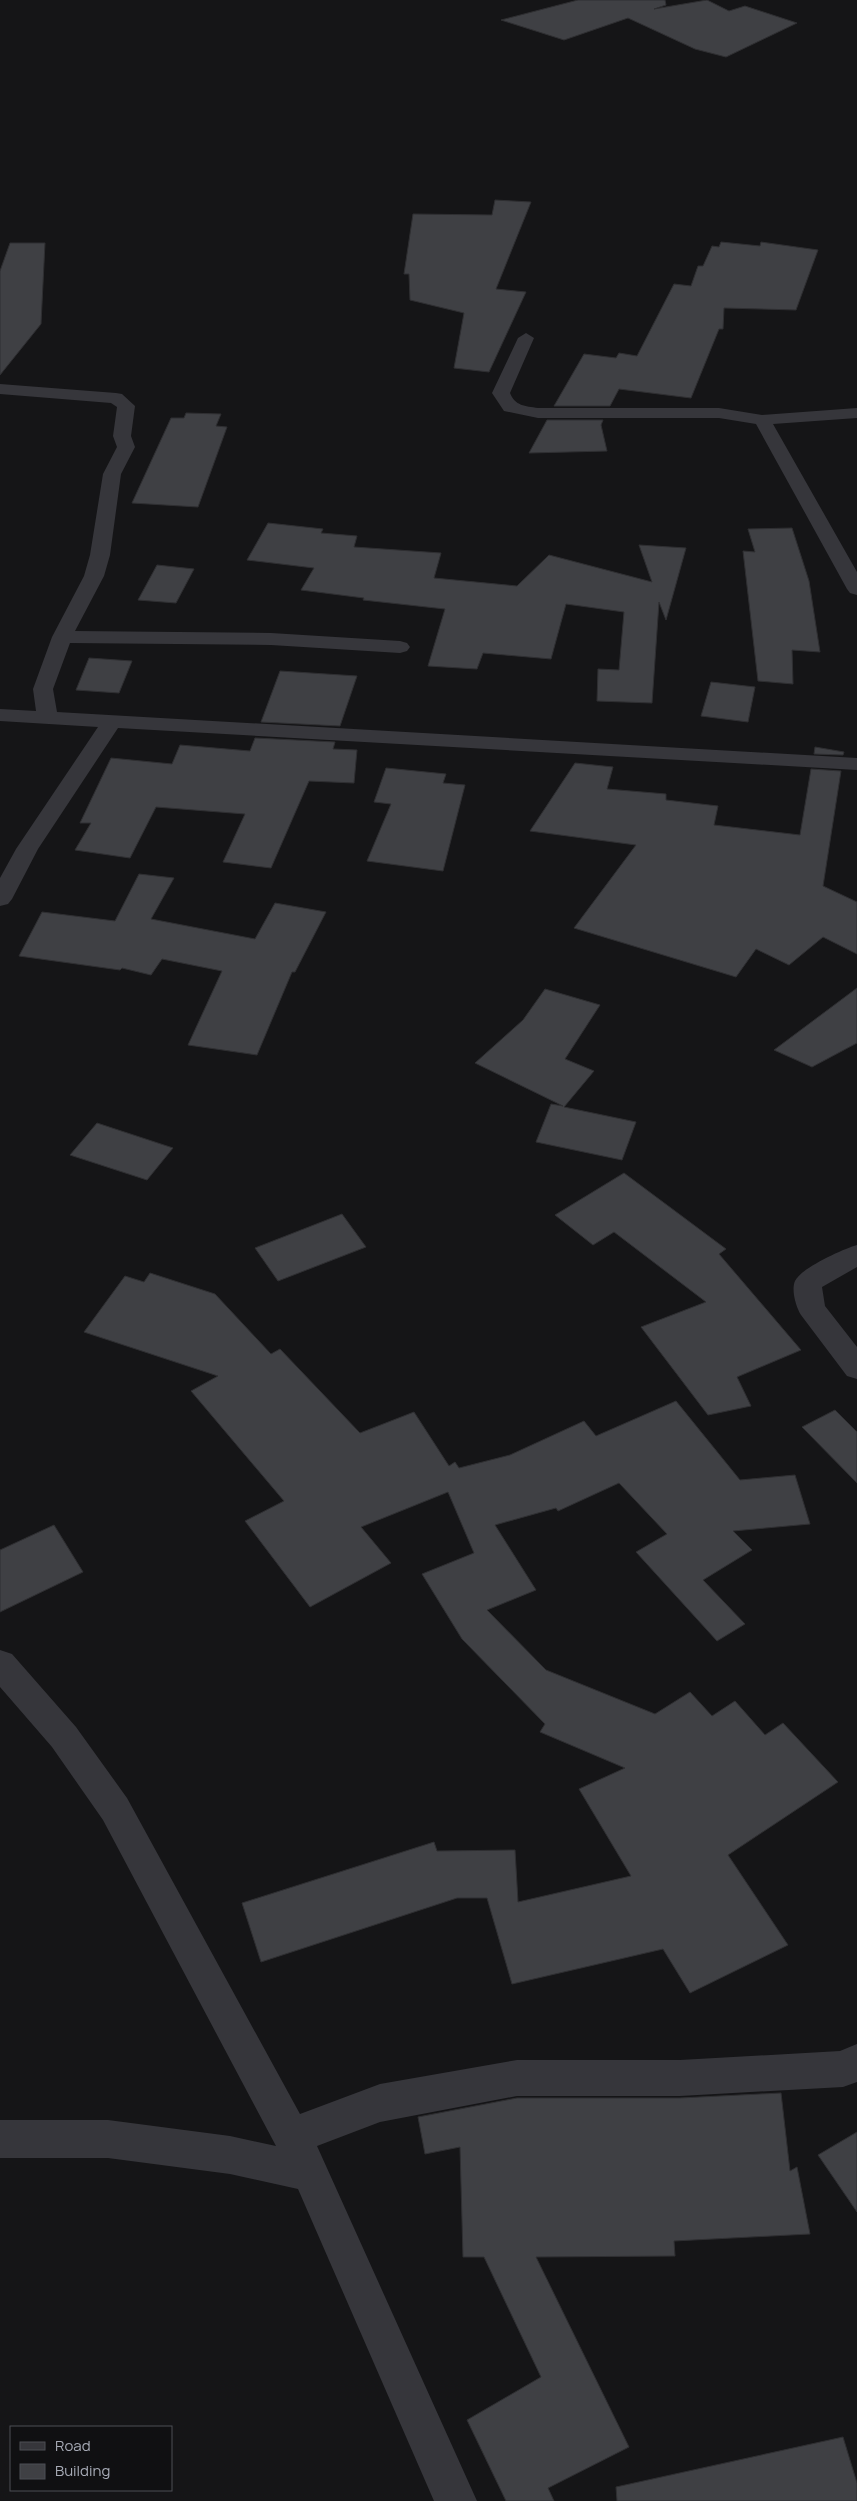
<svg xmlns="http://www.w3.org/2000/svg" width="857" height="2501" font-family="Manrope,sans-serif">
<style>
.building{fill:#3f4044;stroke:#2f2f32}
.lines{fill:none;stroke-linecap:round;stroke-linejoin:round}
.street{fill:#36363b;fill-rule:evenodd}
</style>
<rect width="100%" height="100%" fill="#151517"/>
<g class="building">
<path d="M578,0H665L666,5L654,9L707,0L729,11L745,6L797,23L726,57L695,49L628,18L564,40L501,20Z"/>
<path d="M495,200L531,202L496,289L526,292L489,372L454,368L464,313L410,300L409,274H404L413,214L492,215Z"/>
<path d="M721,242L760,246L761,242L818,250L796,310L724,308L723,329H719L691,398L619,389L610,406H554L584,354L616,358L619,353L637,356L674,284L691,286L698,266H703L712,246L719,247Z"/>
<path d="M10,243H45L41,324L0,375V271Z"/>
<path d="M186,413L221,414L216,426L227,427L198,507L132,503L171,418H184Z"/>
<path d="M547,420H603L601,425L607,451L529,453Z"/>
<path d="M268,523L323,529L321,533L357,536L354,547L441,553L434,578L517,586L549,555L652,582L639,545L686,548L666,620L659,602L652,703L597,701L598,669L619,670L624,612L566,604L551,659L483,653L477,669L428,666L445,609L363,600L364,598L301,590L314,568L247,560Z"/>
<path d="M792,528L809,581L820,652L792,650L793,684L758,681L743,551L755,552L748,529Z"/>
<path d="M157,565L194,569L176,603L138,600Z"/>
<path d="M89,658L132,661L119,693L76,690Z"/>
<path d="M280,671L357,676L340,726L261,722Z"/>
<path d="M711,682L755,687L748,722L701,716Z"/>
<path d="M255,738L335,742L333,749L357,750L354,783L309,781L271,868L223,862L245,814L156,807L130,858L75,850L91,823H80L111,758L172,764L180,745L250,751Z"/>
<path d="M815,747L844,752L843,755L814,754Z"/>
<path d="M575,763L613,767L607,789L666,794V800L718,806L714,825L800,835L811,769L841,771L823,886L857,902V954L823,937L789,965L756,949L736,977L574,928L636,845L530,831Z"/>
<path d="M386,768L446,774L443,783L465,785L443,871L367,861L391,804L374,802Z"/>
<path d="M139,874L174,878L151,919L255,939L275,903L326,912L295,972H292L257,1055L188,1045L222,971L162,959L151,975L122,968L120,970L19,956L42,912L115,921Z"/>
<path d="M857,988V1043L812,1067L774,1050Z"/>
<path d="M545,989L600,1005L565,1059L594,1071L564,1107L636,1122L622,1160L536,1142L551,1104L563,1106L475,1063L523,1020Z"/>
<path d="M97,1123L173,1148L147,1180L70,1155Z"/>
<path d="M624,1173L726,1249L719,1254L801,1350L737,1377L751,1406L708,1415L641,1327L706,1302L614,1232L593,1245L555,1215Z"/>
<path d="M342,1214L366,1247L278,1281L255,1248Z"/>
<path d="M150,1273L215,1294L271,1354L280,1349L360,1433L414,1412L449,1466L455,1462L459,1468L510,1455L584,1421L596,1436L676,1401L740,1480L795,1475L810,1524L733,1531L752,1550L703,1580L745,1624L717,1641L636,1552L667,1534L619,1483L558,1511L556,1508L495,1525L536,1590L487,1610L546,1670L655,1714L690,1692L712,1716L735,1701L765,1735L783,1723L838,1782L728,1855L788,1945L690,1993L663,1949L512,1984L487,1898H457L261,1962L242,1903L434,1842L437,1851L515,1850L518,1902L631,1876L579,1789L625,1768L540,1732L545,1724L462,1639L422,1574L474,1553L448,1492L361,1527L391,1563L310,1607L245,1521L284,1501L191,1391L218,1376L84,1332L125,1276L144,1282Z"/>
<path d="M835,1410L857,1432V1483L802,1427Z"/>
<path d="M54,1525L83,1572L0,1612V1550Z"/>
<path d="M781,2093L790,2171L797,2167L810,2234L674,2241L675,2256L536,2257L629,2447L548,2488L554,2501H506L467,2420L541,2377L484,2257H463L460,2147L425,2154L418,2117L517,2098H680Z"/>
<path d="M857,2132V2212L818,2155Z"/>
<path d="M843,2437L857,2483V2501H617L616,2487Z"/>
</g>
<g class="lines">
<g class="street">
<path d="M526,333L534,338L510,393C515,406 525,406 538,408H719L762,415L857,408V418L773,424L857,572V595L850,593L847,589L756,424L719,418H538L504,411L492,393L518,338Z"/>
<path d="M0,384L116,393L122,394L135,406L131,436L135,447L121,474L110,555L104,576L75,631L271,633L400,641L407,643L410,647L407,651L400,653L271,645L70,643L53,689L57,712L857,758V770L118,728L38,849L12,899L8,904L0,906V878L16,849L98,727L0,721V709L36,711L33,689L52,637L84,576L90,555L103,474L117,447L113,436L117,407L111,403L0,394Z"/>
<path d="M857,1245V1267L822,1287L825,1306L857,1347V1379L847,1376L801,1315C796,1307 791,1290 795,1281C801,1268 843,1249 857,1245Z"/>
<path d="M0,1650L12,1654L76,1727L127,1798L300,2114L380,2084L517,2060H680L840,2051L857,2044V2082L843,2087L680,2096H517L380,2122L317,2146L477,2501H434L298,2189L230,2174L108,2158H0V2120H108L230,2136L276,2146L103,1820L52,1747L0,1687Z"/>
</g>
</g>
<rect x="10" y="2426" width="162" height="65" fill="#101012" stroke="#4c4e54"/>
<rect x="20" y="2442" width="25" height="8" fill="#36363b" stroke="#4c4e54"/>
<text x="55" y="2451" font-size="15" fill="#a7abb6">Road</text>
<rect x="20" y="2464" width="25" height="15" fill="#3f4044" stroke="#4c4e54"/>
<text x="55" y="2476" font-size="15" fill="#a7abb6">Building</text>
</svg>
